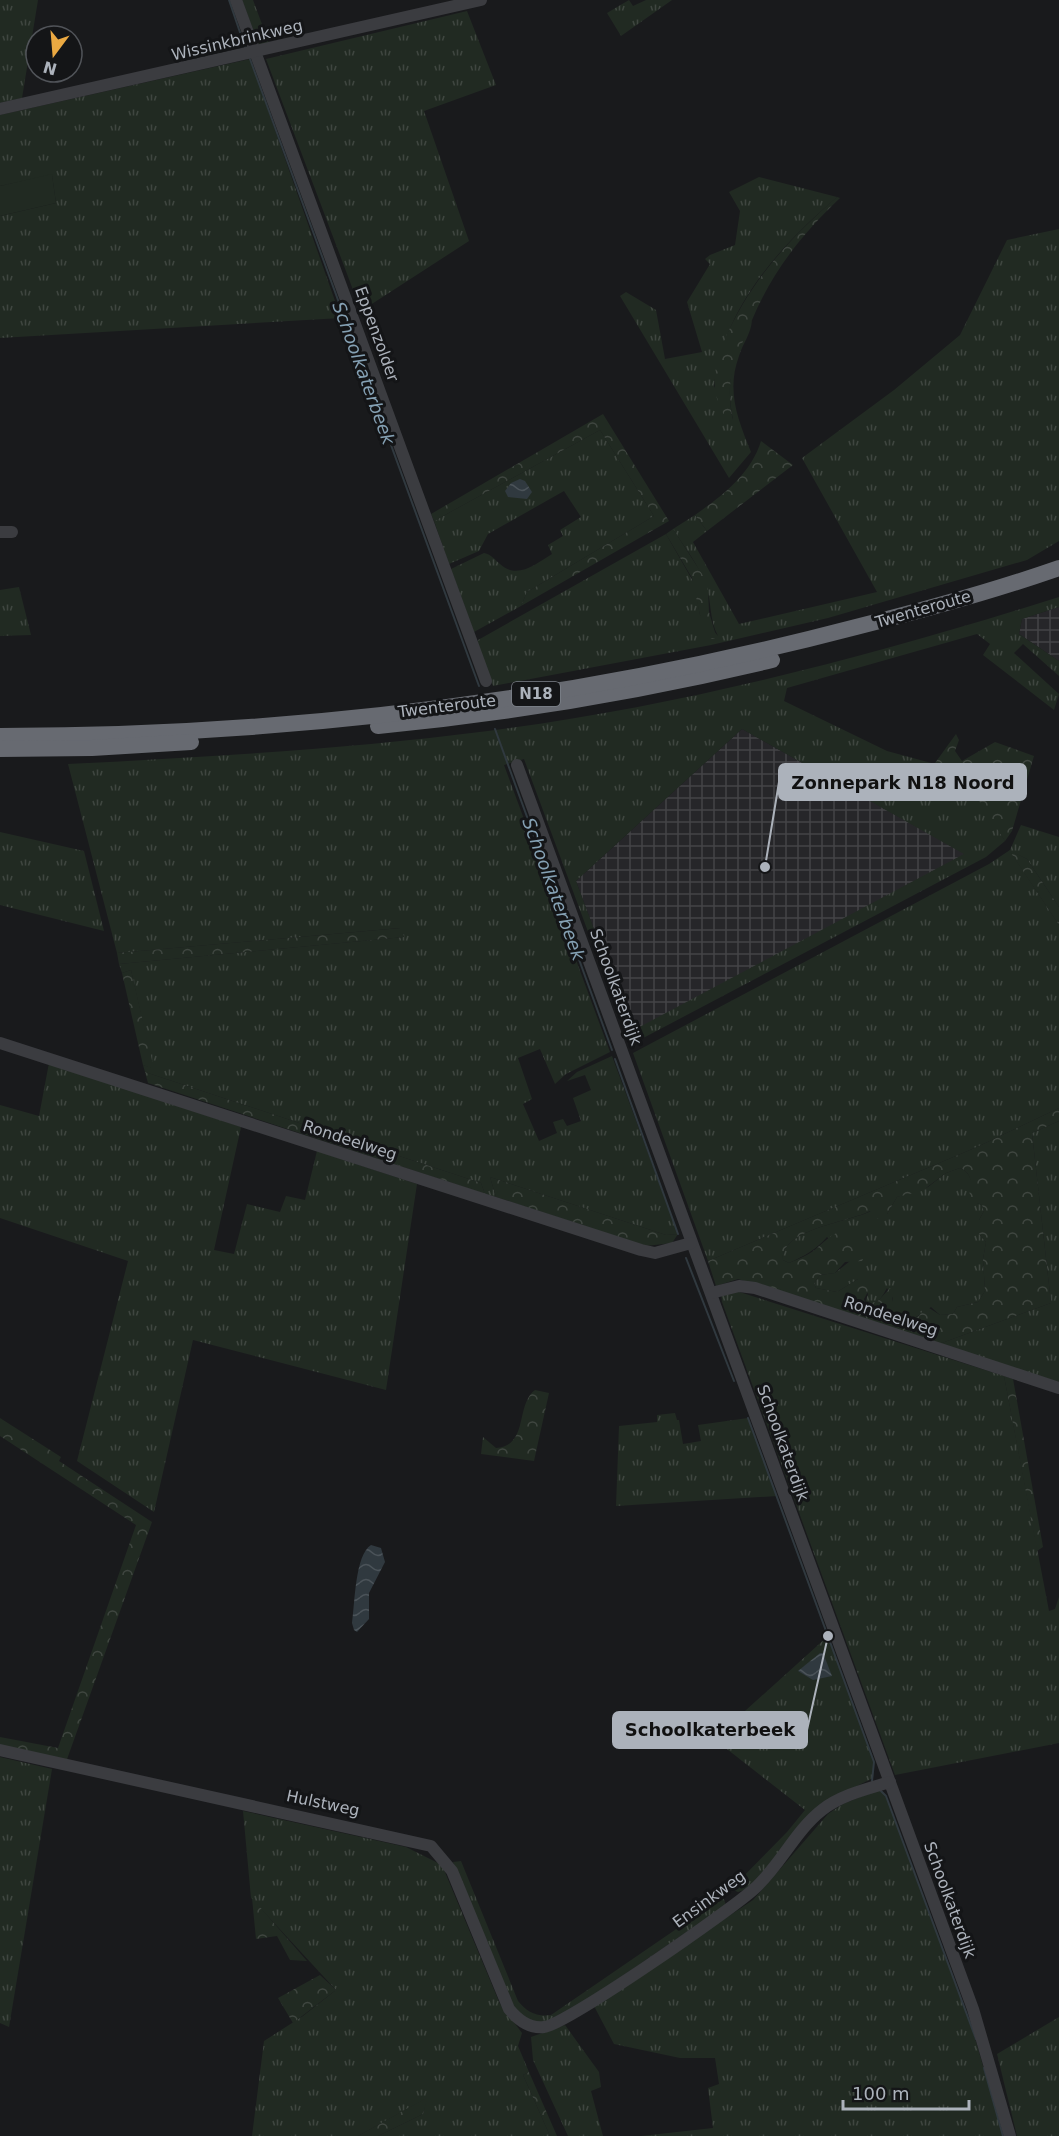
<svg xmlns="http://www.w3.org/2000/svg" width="1059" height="2136" font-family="'DejaVu Sans',sans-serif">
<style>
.industrial{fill:url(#industrial-grid)}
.grass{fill:url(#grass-tufts);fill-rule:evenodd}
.forest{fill:url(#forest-crowns);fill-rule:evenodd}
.pitch{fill:#212a22}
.water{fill:url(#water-waves)}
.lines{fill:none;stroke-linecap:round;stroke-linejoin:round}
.stream{stroke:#30393f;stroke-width:2}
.minor{stroke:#3b3c40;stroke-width:12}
.highway{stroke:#676a71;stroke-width:16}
.labels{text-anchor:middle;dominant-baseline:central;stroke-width:6;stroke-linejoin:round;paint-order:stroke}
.shield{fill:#141517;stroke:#7e838a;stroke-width:1.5}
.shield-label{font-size:15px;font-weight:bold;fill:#acb2bb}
.street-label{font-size:16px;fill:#acb2bb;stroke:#141517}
.water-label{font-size:18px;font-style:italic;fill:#85a1b4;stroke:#141517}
.leader{fill:none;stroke:#acb2bb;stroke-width:2}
.callout-dot{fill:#acb2bb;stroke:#141517;stroke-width:2}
.callout{fill:#acb2bb;stroke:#acb2bb;stroke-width:2}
.callout-label{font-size:18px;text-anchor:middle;font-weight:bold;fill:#111}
</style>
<defs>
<pattern id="industrial-grid" width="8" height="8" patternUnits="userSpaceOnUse" patternTransform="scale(1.5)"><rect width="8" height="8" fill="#262629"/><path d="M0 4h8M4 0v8" fill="none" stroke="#434346"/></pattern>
<pattern id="grass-tufts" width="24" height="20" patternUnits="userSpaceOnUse" patternTransform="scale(1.5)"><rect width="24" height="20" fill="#212a22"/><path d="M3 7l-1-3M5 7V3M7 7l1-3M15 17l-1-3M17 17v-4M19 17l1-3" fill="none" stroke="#3f4640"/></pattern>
<pattern id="forest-crowns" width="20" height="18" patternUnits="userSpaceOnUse" patternTransform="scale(1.5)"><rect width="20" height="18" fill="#212a22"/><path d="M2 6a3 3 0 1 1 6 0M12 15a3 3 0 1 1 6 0" fill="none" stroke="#3f4640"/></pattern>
<pattern id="water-waves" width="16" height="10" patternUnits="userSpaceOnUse" patternTransform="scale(1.5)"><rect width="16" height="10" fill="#30393f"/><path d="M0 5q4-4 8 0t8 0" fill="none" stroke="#4b5359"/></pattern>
</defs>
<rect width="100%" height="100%" fill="#191a1c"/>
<g class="industrial">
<path d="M1059,607V661L1019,634L1022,619Z"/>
<path d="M742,729L965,854L632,1032L576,881Z"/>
</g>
<g class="grass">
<path d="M0,0H38L22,98L0,103Z"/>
<path d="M242,0H253L269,43L259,45Z"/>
<path d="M629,0L633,6L646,0H672L621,36L607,13Z"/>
<path d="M467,11L496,85L424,111L469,241L361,311L266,59Z"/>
<path d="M250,59L341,318L0,338V216L56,203L52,175L0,186V115Z"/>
<path d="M759,177L837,197C779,247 724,307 714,386L733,420C725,379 733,357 752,320C751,334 743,343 739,356C726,391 738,420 751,452L729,478L620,296L626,292L656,310L665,359L702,352L687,302L710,264L705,259L710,255L735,245L740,211L729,192Z"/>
<path d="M1059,229V541L1027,560L828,618L711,645L493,686L478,650V640L666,534L694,583L700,615L718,636C709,619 712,603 706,586C700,566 684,547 673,529L695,515L707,531L693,542L739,624L877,592L802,458L894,390L960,335L1007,240Z"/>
<path d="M600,430L654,516L527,592L521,606L474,632L451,569L484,553C492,555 494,559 500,564C517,580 536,564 552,554L548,545L563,536L560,530L581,517L564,491L488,534L479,551L449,564L434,521Z"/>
<path d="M19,587L31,635L0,636V590Z"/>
<path d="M1059,597V607L1022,619L1019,634L1059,661V676L1023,644L1014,653L1059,694L1054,710L983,655L990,644L977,634L787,688L784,701L887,751L957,770L980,799L1005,841L986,857L630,1045L524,759L504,765L610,1052L566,1074L555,1084L540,1049L518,1058L532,1099L523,1104L539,1141L557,1133L553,1122L563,1119L567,1126L581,1121L573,1098L591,1090L585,1075L567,1081L577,1072L612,1056L678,1234L666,1235L490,1177L496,1197L485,1194L481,1183L145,1072L143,1065L153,1068L131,970L122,973L119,964L404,937L400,928L117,953L68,764C208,757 348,749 488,731C682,706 873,656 1059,597ZM742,729L964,854L632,1031L576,881Z"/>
<path d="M1021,825L1059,837V907L1027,859L1010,851L1059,925V1108L977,1147L708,1261L633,1053L989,864L1010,850Z"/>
<path d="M0,832L84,851L104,931L0,905Z"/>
<path d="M49,1063L241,1127L214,1250L234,1254L247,1204L280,1212L286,1196L305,1200L317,1151L417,1184L386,1390L193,1340L154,1512L77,1461L128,1261L0,1218V1105L39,1116Z"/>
<path d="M1059,1121V1382L939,1344L1051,1303L1032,1133Z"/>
<path d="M960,1168C973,1172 973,1191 977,1203L982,1205L984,1211L979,1220V1234L986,1242L983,1259L985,1291L978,1302L957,1307L953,1314L940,1315L931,1307C923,1312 913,1323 902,1317C899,1315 896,1309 891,1306L893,1298L887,1288C882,1297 877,1307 865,1303L868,1294L858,1279L837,1292L816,1288L814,1283L820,1275L835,1273L850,1261L827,1237C816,1250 804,1256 789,1263L783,1260C780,1229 850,1222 871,1211L874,1214H887L897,1197L928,1187L946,1173Z"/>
<path d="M733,1290L1004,1376L1049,1611L1055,1609L1059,1597V1743L895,1775L722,1302L721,1293Z"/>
<path d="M675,1413L677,1420H679L683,1444L701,1441L698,1425L748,1418L777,1496L616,1506L619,1426L657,1422V1415Z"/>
<path d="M828,1636L874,1762L873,1778L825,1802L748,1889L738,1892L731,1889L787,1832L805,1810L714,1739Z"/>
<path d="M0,1757L52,1769L9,2027L0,2023Z"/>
<path d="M878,1790L882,1791L886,1796L975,2038L1003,2136H641L713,2128L708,2088L719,2084L715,2058H680L614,2044L594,2006L753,1900L828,1814L843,1804Z"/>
<path d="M243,1811L406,1847L442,1865L500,2004L522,2033L518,2046L529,2072L523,2075L550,2136H378L423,2114L427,2098L358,2136H252L264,2041L303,2016L336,1990L251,1898Z"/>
<path d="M461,1861L518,2001C527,2012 536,2017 551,2015L723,1897L726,1905L577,2007L542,2026L517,2016L453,1862Z"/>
<path d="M1059,2017V2136H1017L997,2054Z"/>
<path d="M565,2025L599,2072L601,2087L591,2091L603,2136H568L533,2060L531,2037Z"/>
</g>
<g class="forest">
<path d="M837,197L840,198C802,234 772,272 752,320C736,359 724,377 733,421L728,422C722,411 716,401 715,388C713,373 719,354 725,339C750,281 790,238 837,197Z"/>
<path d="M603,414L669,521L521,606L527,592L654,516L600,430L434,521L431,514Z"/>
<path d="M761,441L793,465L707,531L695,515C722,496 751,474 761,441Z"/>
<path d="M673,529L704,577L708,590L709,612L717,639H711L700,615L692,578L666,534Z"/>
<path d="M956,734L959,740L955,751L962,761L995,742L1034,756L1012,831L1005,841L963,776L957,770L935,763Z"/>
<path d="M1009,850L1027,859L1059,907V925Z"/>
<path d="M401,928L404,937L119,964L117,953Z"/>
<path d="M131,970L154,1069L143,1065L122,973Z"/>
<path d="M145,1072L481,1183L485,1194L148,1083Z"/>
<path d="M1059,1108V1121L1032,1133L1051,1303L939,1344L738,1279L716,1286L708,1261L977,1147ZM960,1168C969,1171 971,1179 972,1188L970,1189L969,1200L982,1205L984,1211L979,1220V1234L986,1242L983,1259L985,1291L978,1302L957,1307L953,1314L940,1315L926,1306L919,1316C904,1322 903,1314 892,1306L893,1290L890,1288L877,1302L865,1303L864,1299L871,1286L866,1279H858L837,1292L816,1288L814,1283L820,1275L835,1273L845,1262L862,1261L865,1256C850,1224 841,1226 818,1247C810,1255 798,1259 789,1263L783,1260C780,1229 850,1222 870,1211L877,1219H884L897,1197L922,1191L946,1173Z"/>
<path d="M490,1177L666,1235L678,1234L672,1243L646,1246L496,1197Z"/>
<path d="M1004,1376L1013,1379L1043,1547L1037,1551Z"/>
<path d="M535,1390L549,1393L534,1461L481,1454L483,1437L496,1448C529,1446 515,1405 535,1390Z"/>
<path d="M0,1418L61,1457L59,1461L152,1522L66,1762L0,1747V1737L58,1748L136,1525L0,1436Z"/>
<path d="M252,1898L307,1961L290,1960L277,1936L256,1939Z"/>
<path d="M320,1975L336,1990L293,2023L278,1998Z"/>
<path d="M529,2072L557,2136H550L523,2075Z"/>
<path d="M428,2097L423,2114L378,2136H358Z"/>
</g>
<path class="pitch" d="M52,174L56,203L0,216V186Z"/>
<g class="water">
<path d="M520,479L525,481L532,492L527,499L508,497L505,491L511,483Z"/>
<path d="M371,1545L381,1548L385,1562L369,1593V1619L357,1632L354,1630L352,1623C355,1603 355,1555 371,1545Z"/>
<path d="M820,1653H823L832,1676L813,1680L798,1671Z"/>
</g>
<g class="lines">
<g class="stream">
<path d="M229,0L245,47"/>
<path d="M250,59L479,686"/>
<path d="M495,729L612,1050"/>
<path d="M615,1059L678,1234"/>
<path d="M686,1258L734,1381"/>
<path d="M748,1418L874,1762L872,1781"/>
<path d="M880,1790L886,1796L976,2039"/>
<path d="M984,2068L1003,2136"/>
</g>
<g class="minor">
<path d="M236,0L486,681"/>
<path d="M0,109L481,0"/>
<path d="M0,532H12"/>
<path d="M517,765L973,2009L1010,2136"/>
<path d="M0,1043L641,1250L655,1253L691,1243"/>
<path d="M711,1293L739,1286L755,1288L1059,1388"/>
<path d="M0,1750L431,1846L452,1871L509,2009C518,2020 529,2029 544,2027C566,2025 731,1910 754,1889C780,1866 795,1831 822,1810C841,1795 867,1789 890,1782"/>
</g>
<g class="highway">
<path d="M378,726C511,713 643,691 772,660"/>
<path d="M0,736C288,736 577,700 856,627C924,610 993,591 1059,568"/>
<path d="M0,749L92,748L191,742"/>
</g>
</g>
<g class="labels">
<rect class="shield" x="512" y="682" width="48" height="24" rx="4.5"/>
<g class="shield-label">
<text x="536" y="694">N18</text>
</g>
<g class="street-label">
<text transform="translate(237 40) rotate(-13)">Wissinkbrinkweg</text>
<text transform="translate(377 334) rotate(70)">Eppenzolder</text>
<text transform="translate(923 609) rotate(-16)">Twenteroute</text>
<text transform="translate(447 706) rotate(-7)">Twenteroute</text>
<text transform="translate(616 987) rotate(70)">Schoolkaterdijk</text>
<text transform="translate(350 1140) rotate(18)">Rondeelweg</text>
<text transform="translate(891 1316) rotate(18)">Rondeelweg</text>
<text transform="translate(783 1443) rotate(70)">Schoolkaterdijk</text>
<text transform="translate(323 1803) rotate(12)">Hulstweg</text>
<text transform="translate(709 1899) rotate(-36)">Ensinkweg</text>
<text transform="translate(950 1900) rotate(70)">Schoolkaterdijk</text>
</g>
<g class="water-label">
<text transform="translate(364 373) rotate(70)">Schoolkaterbeek</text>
<text transform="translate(554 889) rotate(70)">Schoolkaterbeek</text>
</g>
</g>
<path class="leader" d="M765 867L779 782M828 1636L807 1730"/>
<g class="callout-dot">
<circle cx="765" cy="867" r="6"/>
<circle cx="828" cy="1636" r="6"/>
</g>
<g class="callout">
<rect x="779" y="764" width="247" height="36" rx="6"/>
<rect x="613" y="1712" width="194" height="36" rx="6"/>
</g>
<g class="callout-label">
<text x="903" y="789">Zonnepark N18 Noord</text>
<text x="710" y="1736">Schoolkaterbeek</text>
</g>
<g transform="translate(54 54) rotate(196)"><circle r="28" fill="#141517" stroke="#515459" stroke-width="1.5"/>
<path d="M0-4.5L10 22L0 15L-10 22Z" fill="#eba942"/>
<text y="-9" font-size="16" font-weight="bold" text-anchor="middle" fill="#acb2bb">N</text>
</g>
<path d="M843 2100v9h126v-9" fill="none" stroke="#acb2bb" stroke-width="3"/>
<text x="852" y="2100" font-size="18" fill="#acb2bb" stroke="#141517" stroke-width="4.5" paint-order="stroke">100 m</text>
</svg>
